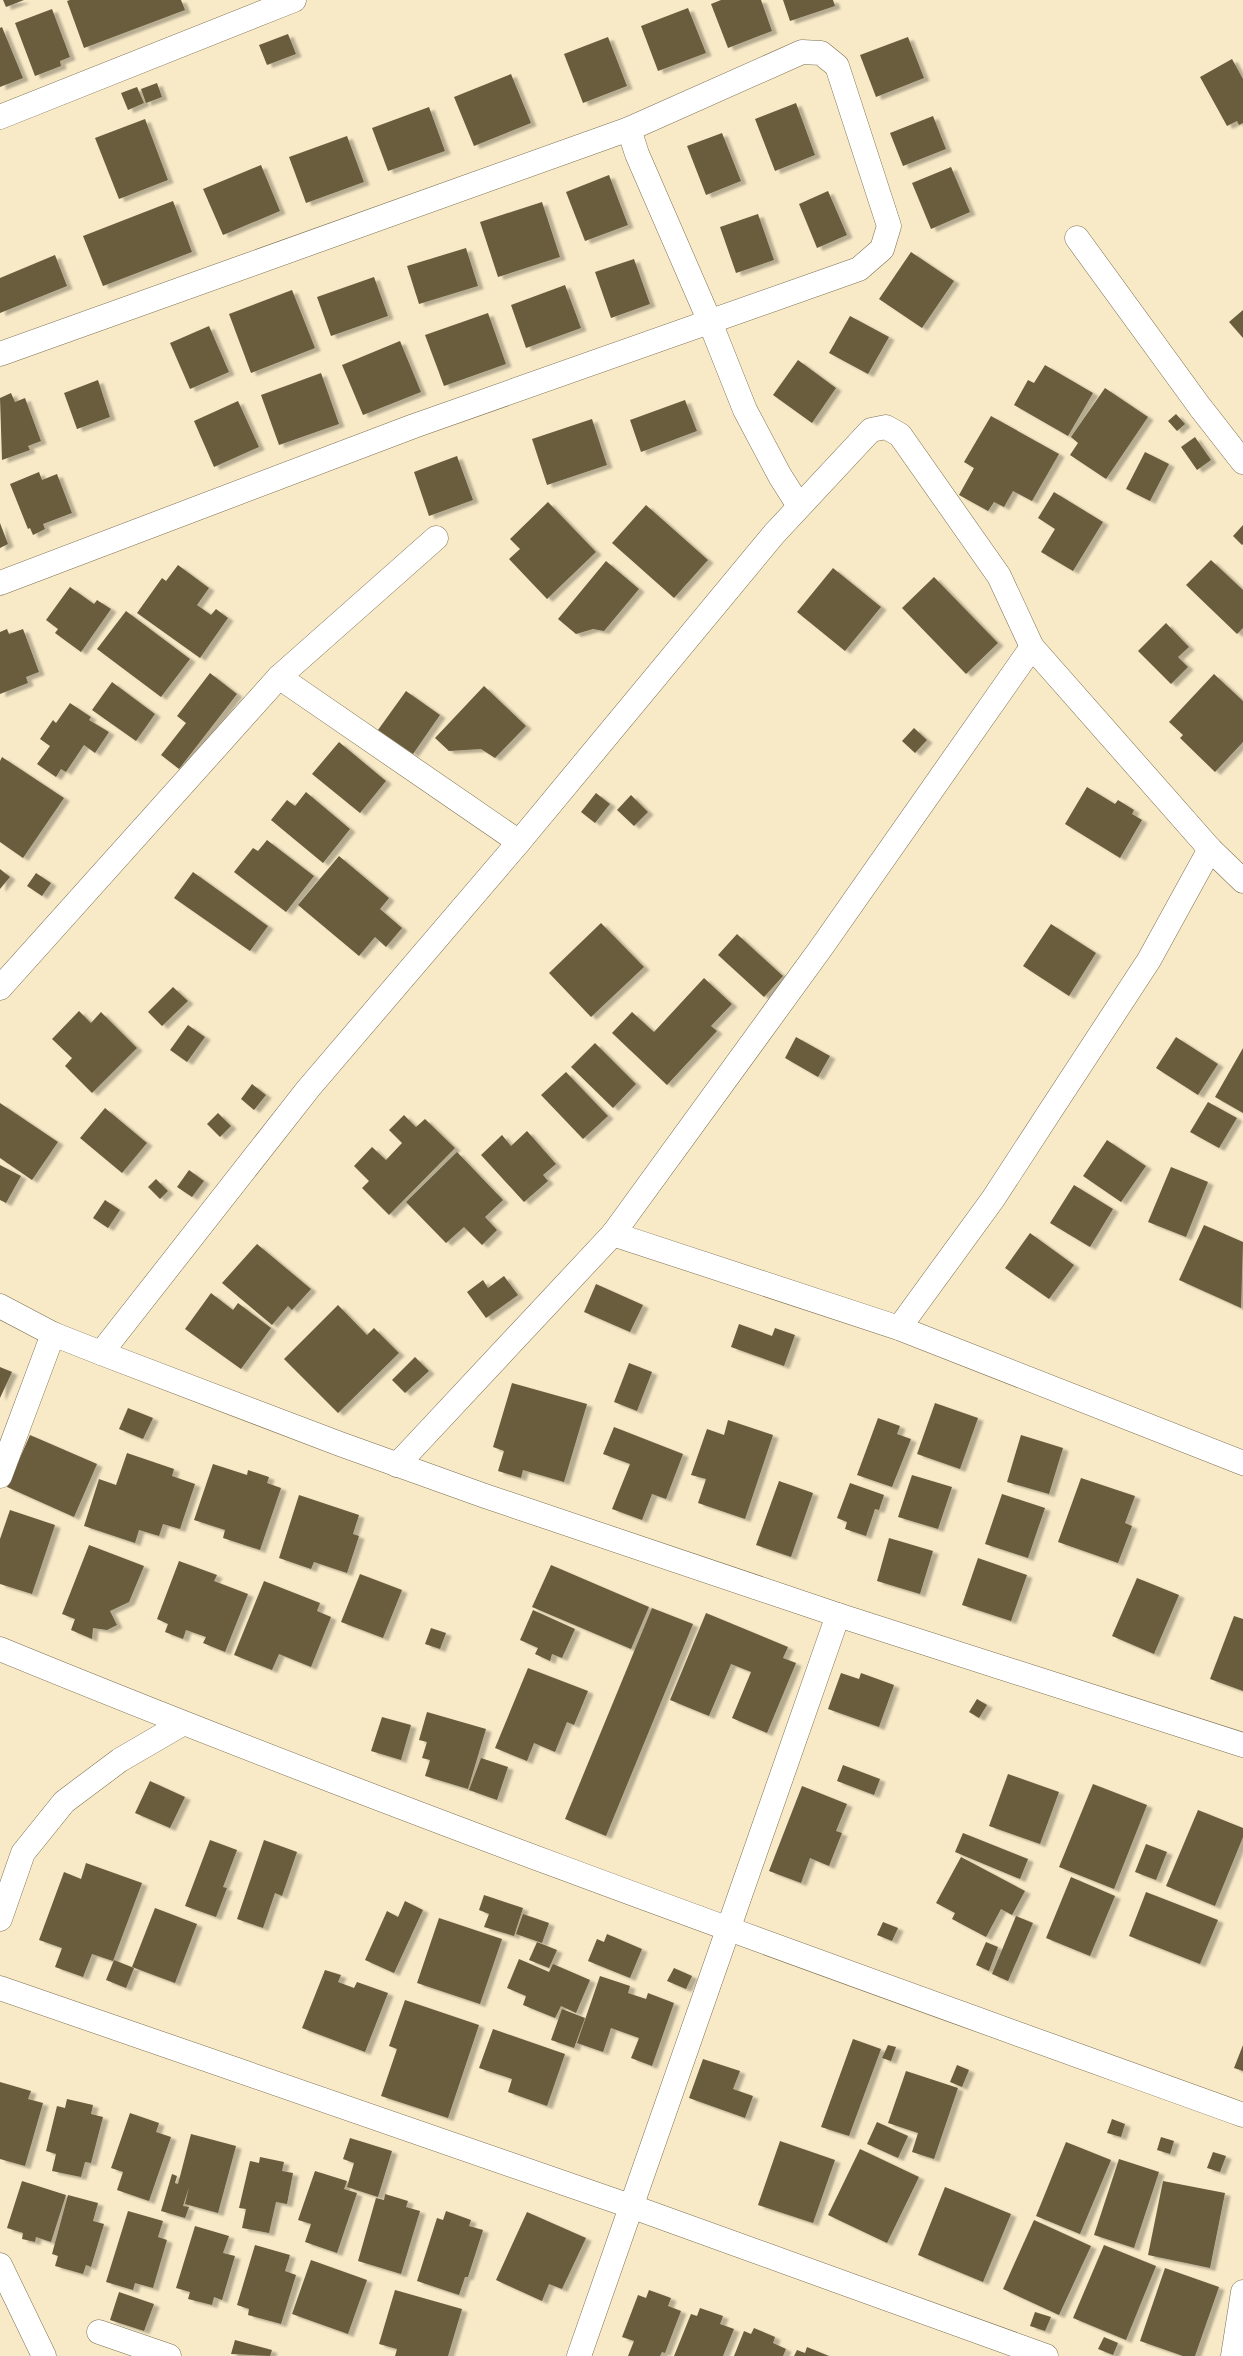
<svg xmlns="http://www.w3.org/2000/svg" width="1243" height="2356" font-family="'Golos Text',sans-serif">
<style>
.building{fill:#695d3e;filter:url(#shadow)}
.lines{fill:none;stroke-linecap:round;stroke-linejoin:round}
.minor-casing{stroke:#7c6f50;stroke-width:25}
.minor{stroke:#fff;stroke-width:24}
</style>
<defs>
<filter id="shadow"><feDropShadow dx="5.5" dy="3" stdDeviation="1" flood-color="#0004"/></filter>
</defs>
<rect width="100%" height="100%" fill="#f8eac7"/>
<g class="building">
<path d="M3,0H24L6,7Z"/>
<path d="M70,0H181L185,10L84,48L67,1Z"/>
<path d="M721,0H761L772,31L728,48L711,4Z"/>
<path d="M783,0H833L835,6L790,21Z"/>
<path d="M688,8L706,53L658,71L641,26Z"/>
<path d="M52,9L70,57L60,61L61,66L35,76L15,23Z"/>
<path d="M2,27L23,78L0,87V28Z"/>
<path d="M288,34L296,54L267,65L259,45Z"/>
<path d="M608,37L627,86L583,103L564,54Z"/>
<path d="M908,37L924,78L876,97L860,55Z"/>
<path d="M1232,59L1243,79V123L1239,125L1237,121L1227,126L1200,77Z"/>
<path d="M511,74L531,123L474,146L454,97Z"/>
<path d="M157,83L162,97L146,103L141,89Z"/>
<path d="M137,87L144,103L128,110L121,93Z"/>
<path d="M796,103L815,155L775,171L755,119Z"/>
<path d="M429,107L445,151L388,171L372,128Z"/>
<path d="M933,116L946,149L903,166L890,133Z"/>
<path d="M145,119L168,180L119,199L95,138Z"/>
<path d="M722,133L741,181L706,195L687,146Z"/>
<path d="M347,136L364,182L306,203L289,157Z"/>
<path d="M261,165L280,211L223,235L203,189Z"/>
<path d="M951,167L970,212L931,229L912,183Z"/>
<path d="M609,175L628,225L585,241L566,192Z"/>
<path d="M828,191L847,235L817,248L799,204Z"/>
<path d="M173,201L192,252L103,286L83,236Z"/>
<path d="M542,202L560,257L498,277L480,222Z"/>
<path d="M758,214L774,260L736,273L720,227Z"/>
<path d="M466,248L478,286L419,304L407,266Z"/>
<path d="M911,252L954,281L922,328L879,299Z"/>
<path d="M55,255L67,286L0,313V278Z"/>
<path d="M634,259L650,304L611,318L595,272Z"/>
<path d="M374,277L388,316L331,336L317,297Z"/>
<path d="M565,285L581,328L526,348L511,305Z"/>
<path d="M292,290L315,348L251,373L229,314Z"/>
<path d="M1243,310V338L1229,322Z"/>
<path d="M488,313L506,364L444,386L425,335Z"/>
<path d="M850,316L889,337L868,374L829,353Z"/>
<path d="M209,326L229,372L190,389L170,343Z"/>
<path d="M400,341L421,392L363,415L342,365Z"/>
<path d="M798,360L836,388L812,423L773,395Z"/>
<path d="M1045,365L1093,393L1068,436L1014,405L1028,380L1034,383Z"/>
<path d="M321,373L339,424L279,445L261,395Z"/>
<path d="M98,380L110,417L77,429L64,393Z"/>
<path d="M1105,388L1148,417L1106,479L1070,455L1078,443L1071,437Z"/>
<path d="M11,393L15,402L25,398L41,441L28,446L30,450L2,460L0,398Z"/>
<path d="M685,400L697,431L641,452L630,420Z"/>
<path d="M238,401L259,447L214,467L194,421Z"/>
<path d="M1176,414L1185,424L1177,431L1168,421Z"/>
<path d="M991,416L1059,454L1032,501L1013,491L1004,507L994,502L988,511L959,495L974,468L964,462Z"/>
<path d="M592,419L607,465L547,485L532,439Z"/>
<path d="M1195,437L1211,460L1197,470L1181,447Z"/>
<path d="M1145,452L1169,464L1150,501L1126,489Z"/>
<path d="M457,456L473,500L429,516L414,472Z"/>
<path d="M39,472L42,480L57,474L72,513L43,524L45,529L33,535L30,528L28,529L10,484Z"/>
<path d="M1054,492L1103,522L1073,571L1041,552L1055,529L1038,518Z"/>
<path d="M548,502L596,552L547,599L509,559L520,549L510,539Z"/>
<path d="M646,505L708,560L674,598L612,543Z"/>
<path d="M0,523L8,544L0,548Z"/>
<path d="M1243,525V544L1242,545L1233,536Z"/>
<path d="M1211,560L1243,590V628L1237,634L1186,585Z"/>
<path d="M606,561L639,589L604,631L593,629L576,634L558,619Z"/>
<path d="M178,565L209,588L197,605L211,615L216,609L228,618L200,658L137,613L162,578L166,581Z"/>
<path d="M833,568L881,607L845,651L797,612Z"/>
<path d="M934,577L998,643L966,674L902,608Z"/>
<path d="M70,587L94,604L97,600L111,609L81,652L55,633L58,629L46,620Z"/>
<path d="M126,611L190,659L161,697L97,649Z"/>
<path d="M1166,623L1189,647L1178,657L1188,667L1171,684L1138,651Z"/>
<path d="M7,629L9,634L23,629L39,672L26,677L28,683L0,694V632Z"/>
<path d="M210,673L237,694L179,769L161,755L186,723L177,716Z"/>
<path d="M1214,674L1243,701V742L1215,772L1180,738L1183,735L1169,722Z"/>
<path d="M112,682L155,714L136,741L92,710Z"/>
<path d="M484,686L526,726L495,758L481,749L449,751L435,738Z"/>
<path d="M406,691L440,715L413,754L378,730Z"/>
<path d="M70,703L91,717L89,720L109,732L95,753L84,745L66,772L61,769L56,777L37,764L50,746L40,739L53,720L56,723Z"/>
<path d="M914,728L927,740L915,753L902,741Z"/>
<path d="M339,742L386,781L360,813L312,774Z"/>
<path d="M2,757L64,798L23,858L0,842V761Z"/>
<path d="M1087,787L1115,804L1118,800L1134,810L1132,814L1142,820L1120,858L1065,824Z"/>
<path d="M306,792L350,829L323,863L271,820L287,800L295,806Z"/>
<path d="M596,793L610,804L595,823L581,812Z"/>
<path d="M631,795L648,812L634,826L617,810Z"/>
<path d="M267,840L314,876L286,912L234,872L253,848L258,851Z"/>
<path d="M339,856L389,898L380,909L402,928L386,947L375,937L359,956L298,905Z"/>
<path d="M0,869L10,877L0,889Z"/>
<path d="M193,872L268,926L250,951L174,898Z"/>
<path d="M36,873L51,883L42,896L27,886Z"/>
<path d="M601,923L644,967L591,1017L549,973Z"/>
<path d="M1051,924L1096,953L1069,996L1023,966Z"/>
<path d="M737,934L783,976L764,997L718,955Z"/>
<path d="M704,978L732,1004L711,1026L717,1031L667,1085L612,1033L632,1012L654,1032Z"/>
<path d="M173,987L188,1001L162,1026L148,1012Z"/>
<path d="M79,1011L91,1023L101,1012L137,1048L92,1093L65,1066L72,1058L52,1039Z"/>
<path d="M188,1025L205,1037L187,1062L170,1050Z"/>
<path d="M796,1037L830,1056L818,1077L785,1058Z"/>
<path d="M1176,1037L1218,1064L1198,1095L1156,1068Z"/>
<path d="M595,1043L636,1084L613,1108L571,1067Z"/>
<path d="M1243,1048V1113L1215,1097Z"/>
<path d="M566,1072L608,1116L583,1139L541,1095Z"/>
<path d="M252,1084L266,1095L254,1110L241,1099Z"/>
<path d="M1208,1102L1237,1118L1219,1148L1190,1132Z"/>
<path d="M0,1103L58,1142L32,1180L0,1158Z"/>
<path d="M105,1108L147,1143L122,1173L80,1138Z"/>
<path d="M218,1113L231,1126L220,1137L207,1124Z"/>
<path d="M404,1115L416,1127L425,1119L455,1148L389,1215L362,1188L369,1181L354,1166L372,1147L386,1160L402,1143L389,1130Z"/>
<path d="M527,1131L556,1164L543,1175L548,1181L524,1202L481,1155L502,1135L511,1146Z"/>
<path d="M1107,1140L1146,1166L1121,1202L1083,1176Z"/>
<path d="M457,1152L503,1200L485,1217L497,1230L482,1245L464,1227L446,1243L406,1202Z"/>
<path d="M0,1165L21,1176L6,1203L0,1200Z"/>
<path d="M1171,1167L1208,1182L1186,1237L1148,1222Z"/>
<path d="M189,1170L204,1181L192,1197L177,1187Z"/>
<path d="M156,1179L168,1191L160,1199L148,1187Z"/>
<path d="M1074,1185L1113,1209L1090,1247L1050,1223Z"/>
<path d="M105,1200L120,1210L108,1228L93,1218Z"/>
<path d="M1204,1225L1243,1242L1241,1308L1179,1280Z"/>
<path d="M1030,1233L1074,1265L1049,1299L1005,1268Z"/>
<path d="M257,1244L311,1289L292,1310L288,1306L272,1325L222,1283Z"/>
<path d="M504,1276L518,1295L486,1318L467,1292L483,1280L488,1288Z"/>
<path d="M596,1284L643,1305L630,1332L584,1312Z"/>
<path d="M211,1293L233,1310L238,1303L271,1328L241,1369L185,1329Z"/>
<path d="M338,1305L367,1335L374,1328L399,1353L338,1413L284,1359Z"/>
<path d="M739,1324L772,1336L775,1328L795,1335L784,1366L731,1347Z"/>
<path d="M415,1357L429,1371L405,1393L392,1380Z"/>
<path d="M629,1363L652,1372L637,1411L614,1402Z"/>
<path d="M0,1367L12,1372L0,1398Z"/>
<path d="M512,1383L587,1404L564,1482L523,1470L521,1478L498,1471L504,1451L493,1447Z"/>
<path d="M935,1403L978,1418L960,1469L917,1454Z"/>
<path d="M128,1408L153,1418L143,1439L119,1429Z"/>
<path d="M878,1418L900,1426L897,1434L911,1439L892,1487L857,1475Z"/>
<path d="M728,1420L773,1435L745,1519L698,1503L706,1479L691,1475L707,1429L724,1435Z"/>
<path d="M614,1427L683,1454L666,1499L652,1494L642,1520L612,1509L630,1464L603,1454Z"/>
<path d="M30,1435L97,1464L74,1517L7,1487Z"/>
<path d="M1021,1435L1063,1448L1049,1494L1007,1482Z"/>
<path d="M127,1453L174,1469L172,1476L195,1484L180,1529L163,1524L159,1536L139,1530L135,1543L84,1526L99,1479L116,1485Z"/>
<path d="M213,1464L247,1475L248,1470L269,1477L267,1483L281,1488L260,1550L223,1538L225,1530L194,1520Z"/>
<path d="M912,1475L952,1487L938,1529L898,1517Z"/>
<path d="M1081,1478L1135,1496L1125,1523L1132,1526L1118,1563L1058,1542Z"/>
<path d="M779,1481L813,1493L791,1557L756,1545Z"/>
<path d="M850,1483L884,1495L879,1510L875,1509L866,1536L845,1529L847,1522L837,1518Z"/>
<path d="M1002,1494L1045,1508L1028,1558L985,1544Z"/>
<path d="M299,1495L359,1515L353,1534L359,1536L347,1573L314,1562L311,1569L279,1558Z"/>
<path d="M10,1510L55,1525L32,1594L0,1584V1539Z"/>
<path d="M889,1538L933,1551L920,1594L877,1581Z"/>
<path d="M89,1545L144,1566L129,1602L110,1611L117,1625L107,1630L93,1628L92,1639L71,1630L75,1619L62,1614Z"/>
<path d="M978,1558L1027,1575L1011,1621L962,1605Z"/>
<path d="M179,1561L217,1575L214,1581L248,1594L225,1652L203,1643L206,1637L186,1630L183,1639L165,1632L168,1624L157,1619Z"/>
<path d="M551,1565L649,1607L631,1649L532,1607Z"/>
<path d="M360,1574L402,1590L383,1638L341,1622Z"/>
<path d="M1137,1578L1179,1595L1154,1654L1112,1636Z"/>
<path d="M264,1581L320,1603L317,1611L331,1617L311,1667L279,1654L272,1670L234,1655Z"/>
<path d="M652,1608L693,1624L606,1836L565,1819Z"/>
<path d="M533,1610L575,1629L562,1658L552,1654L550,1661L535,1654L538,1648L520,1640Z"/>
<path d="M706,1613L788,1647L783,1658L796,1663L767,1733L732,1718L751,1672L731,1664L709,1716L670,1700Z"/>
<path d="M1234,1616L1243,1619V1691L1210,1679Z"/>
<path d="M431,1628L446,1633L440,1649L425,1644Z"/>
<path d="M528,1668L588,1691L574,1725L567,1722L555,1752L534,1743L527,1761L495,1748Z"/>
<path d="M841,1673L859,1679L861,1673L894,1685L879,1727L828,1709Z"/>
<path d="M977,1699L987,1705L979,1718L969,1712Z"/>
<path d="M427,1712L486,1729L468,1789L425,1776L430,1760L422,1758L427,1742L419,1740Z"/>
<path d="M382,1717L411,1725L401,1760L371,1751Z"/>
<path d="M481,1758L508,1767L497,1800L469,1790Z"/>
<path d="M843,1765L880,1779L874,1795L837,1781Z"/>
<path d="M1008,1774L1059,1792L1040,1844L989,1826Z"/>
<path d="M150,1781L185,1797L170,1828L135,1813Z"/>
<path d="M1093,1784L1147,1805L1114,1889L1059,1867Z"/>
<path d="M802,1786L847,1804L836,1831L842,1833L829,1866L810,1858L801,1883L769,1871Z"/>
<path d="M1198,1810L1243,1828V1837L1215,1906L1166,1886Z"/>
<path d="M963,1833L1028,1859L1020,1879L955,1852Z"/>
<path d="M210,1840L237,1850L223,1887L227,1888L216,1917L185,1906Z"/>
<path d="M264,1840L297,1852L282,1896L275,1893L263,1928L237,1919Z"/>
<path d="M1146,1844L1167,1852L1156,1880L1135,1872Z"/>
<path d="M961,1857L1025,1891L1012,1915L1001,1909L986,1937L952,1919L955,1913L936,1903Z"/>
<path d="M86,1863L142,1883L113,1961L92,1954L83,1977L55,1967L62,1948L39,1940L64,1872L81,1879Z"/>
<path d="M1071,1877L1115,1896L1090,1956L1046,1938Z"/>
<path d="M1146,1892L1218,1920L1200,1964L1129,1936Z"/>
<path d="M484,1895L523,1908L514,1936L484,1927L489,1914L479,1910Z"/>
<path d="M405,1901L423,1910L394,1973L365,1960L387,1911L398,1917Z"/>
<path d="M155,1908L197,1924L175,1983L132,1967Z"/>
<path d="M523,1914L549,1923L542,1943L516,1934Z"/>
<path d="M1016,1916L1033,1923L1008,1981L992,1974Z"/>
<path d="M439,1918L502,1939L480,2004L417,1983Z"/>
<path d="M883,1922L898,1928L892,1941L877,1935Z"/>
<path d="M607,1934L642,1949L630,1978L588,1961L597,1939L604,1942Z"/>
<path d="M537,1942L557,1950L549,1968L529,1960Z"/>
<path d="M986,1942L998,1947L989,1971L976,1965Z"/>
<path d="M519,1959L549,1972L553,1964L590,1980L576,2013L561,2006L555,2018L523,2005L526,1996L507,1988Z"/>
<path d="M114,1960L134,1968L126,1988L106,1980Z"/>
<path d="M674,1968L692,1976L686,1989L667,1981Z"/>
<path d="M325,1970L341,1975L338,1982L354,1988L357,1982L388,1993L365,2052L302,2028Z"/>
<path d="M600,1976L630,1986L628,1993L646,1999L648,1993L674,2003L652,2066L631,2058L639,2038L611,2028L603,2052L577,2043Z"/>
<path d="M405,2000L479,2025L448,2118L381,2096L397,2049L389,2046Z"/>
<path d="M562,2009L585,2018L574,2048L551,2040Z"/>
<path d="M493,2029L565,2054L547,2106L508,2092L512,2079L479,2068Z"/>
<path d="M853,2039L881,2049L849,2136L821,2127Z"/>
<path d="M888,2045L896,2047L891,2061L882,2058Z"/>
<path d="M1243,2045V2071L1234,2068Z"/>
<path d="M703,2059L740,2071L733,2089L753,2096L745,2118L689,2098Z"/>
<path d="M957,2065L969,2070L962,2087L950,2082Z"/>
<path d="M906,2071L958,2088L934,2159L912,2152L918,2133L888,2123Z"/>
<path d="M0,2082L31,2091L28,2099L43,2103L25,2166L0,2159Z"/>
<path d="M67,2099L93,2105L91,2114L103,2117L91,2163L85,2162L81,2177L52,2171L56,2154L46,2151L57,2106L65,2108Z"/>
<path d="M130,2113L159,2123L156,2132L171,2137L149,2201L117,2190L123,2172L111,2168Z"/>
<path d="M1112,2119L1125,2124L1121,2137L1107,2133Z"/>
<path d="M877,2122L908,2136L898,2158L867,2144Z"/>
<path d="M191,2134L236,2146L218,2213L185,2204L189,2187L183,2206L189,2207L185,2218L161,2211L172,2174L177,2176L175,2183L178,2184Z"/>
<path d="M1161,2137L1174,2141L1170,2154L1157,2150Z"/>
<path d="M350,2138L392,2151L378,2197L347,2187L354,2163L343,2159Z"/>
<path d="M780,2141L835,2160L813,2223L758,2205Z"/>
<path d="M1066,2142L1111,2160L1080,2234L1036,2216Z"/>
<path d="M860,2149L919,2177L887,2243L828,2215Z"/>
<path d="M1213,2152L1226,2156L1220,2172L1207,2168Z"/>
<path d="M260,2157L284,2162L282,2171L293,2173L287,2204L276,2202L269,2233L242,2228L246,2209L239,2208L250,2161L259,2163Z"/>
<path d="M1119,2159L1159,2172L1134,2248L1094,2235Z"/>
<path d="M315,2171L347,2181L344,2189L357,2193L337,2253L305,2242L311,2224L298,2220Z"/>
<path d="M22,2181L66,2195L51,2242L36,2237L35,2242L22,2239L23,2233L7,2228Z"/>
<path d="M1163,2181L1225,2193L1210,2268L1148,2255Z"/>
<path d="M945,2187L1011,2214L983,2282L918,2255Z"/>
<path d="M385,2194L408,2201L406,2207L420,2211L401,2274L358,2261L376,2198L384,2200Z"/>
<path d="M68,2195L98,2203L93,2221L104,2224L91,2267L86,2265L83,2274L55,2266L58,2256L52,2254Z"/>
<path d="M128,2211L163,2221L158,2237L167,2240L153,2288L135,2283L133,2290L106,2282Z"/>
<path d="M446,2211L471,2220L469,2226L483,2230L468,2277H465L459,2295L417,2281L437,2218L443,2220Z"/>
<path d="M527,2212L586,2238L562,2289L549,2284L542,2301L496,2280Z"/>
<path d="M1034,2220L1091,2246L1059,2315L1003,2289Z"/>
<path d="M195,2226L229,2236L223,2253L235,2256L222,2300L214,2297L212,2305L188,2299L190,2292L176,2288Z"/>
<path d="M255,2245L290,2255L285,2271L296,2275L281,2324L248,2315L249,2309L237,2305Z"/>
<path d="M1104,2245L1156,2266L1126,2340L1073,2318Z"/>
<path d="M311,2260L367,2280L348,2334L292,2314Z"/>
<path d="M1165,2268L1219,2287L1195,2356H1183L1140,2341Z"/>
<path d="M395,2290L462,2309L448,2356H395L397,2349L379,2344Z"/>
<path d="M649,2290L671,2298L668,2306L681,2311L665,2353L662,2352L660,2356H628L634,2341L622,2337L638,2295L646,2298Z"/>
<path d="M119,2292L154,2304L144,2331L110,2320Z"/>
<path d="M700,2308L723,2316L720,2324L734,2329L723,2356H674L691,2314L697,2316Z"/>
<path d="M1035,2312L1051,2317L1045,2331L1030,2326Z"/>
<path d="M754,2328L775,2337L773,2343L786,2349L783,2356H734L744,2331L751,2334Z"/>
<path d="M1104,2337L1118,2343L1113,2355L1098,2349Z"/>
<path d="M235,2340L272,2350L270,2356L231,2354Z"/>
<path d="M807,2347L829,2356H794L797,2350L805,2353Z"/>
</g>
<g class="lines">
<g class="minor-casing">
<g id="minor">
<path d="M0,117L294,0"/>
<path d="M629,129L637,154L710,322L745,410L780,476L799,506"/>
<path d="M1077,238L1200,407L1243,462"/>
<path d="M0,354L629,129L802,52L821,53L837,66L889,226L882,249L859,269L414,426L0,583"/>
<path d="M279,677L519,842"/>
<path d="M0,988L279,677L436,538"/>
<path d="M613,1234L899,1328L1243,1463"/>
<path d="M0,1306L53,1334L101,1353L340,1444L485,1496L838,1615L1243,1745"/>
<path d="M899,1328L993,1199L1047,1116L1149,960L1210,849"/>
<path d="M101,1353L308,1089L519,842L774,534L871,430L886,427L900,435L999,576L1032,647L1210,849L1243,881"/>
<path d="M397,1465L613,1234L821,948L1032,647"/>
<path d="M0,1476L53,1334"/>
<path d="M0,1649C410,1817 827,1965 1243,2115"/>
<path d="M0,1919L23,1853L64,1802L120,1760L182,1724"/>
<path d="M0,1988L633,2207L1046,2356"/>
<path d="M0,2265L44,2356"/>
<path d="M99,2332L169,2356"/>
<path d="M579,2356L838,1615"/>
<path d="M1233,2356L1243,2292"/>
</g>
</g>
<use href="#minor" class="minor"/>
</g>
</svg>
